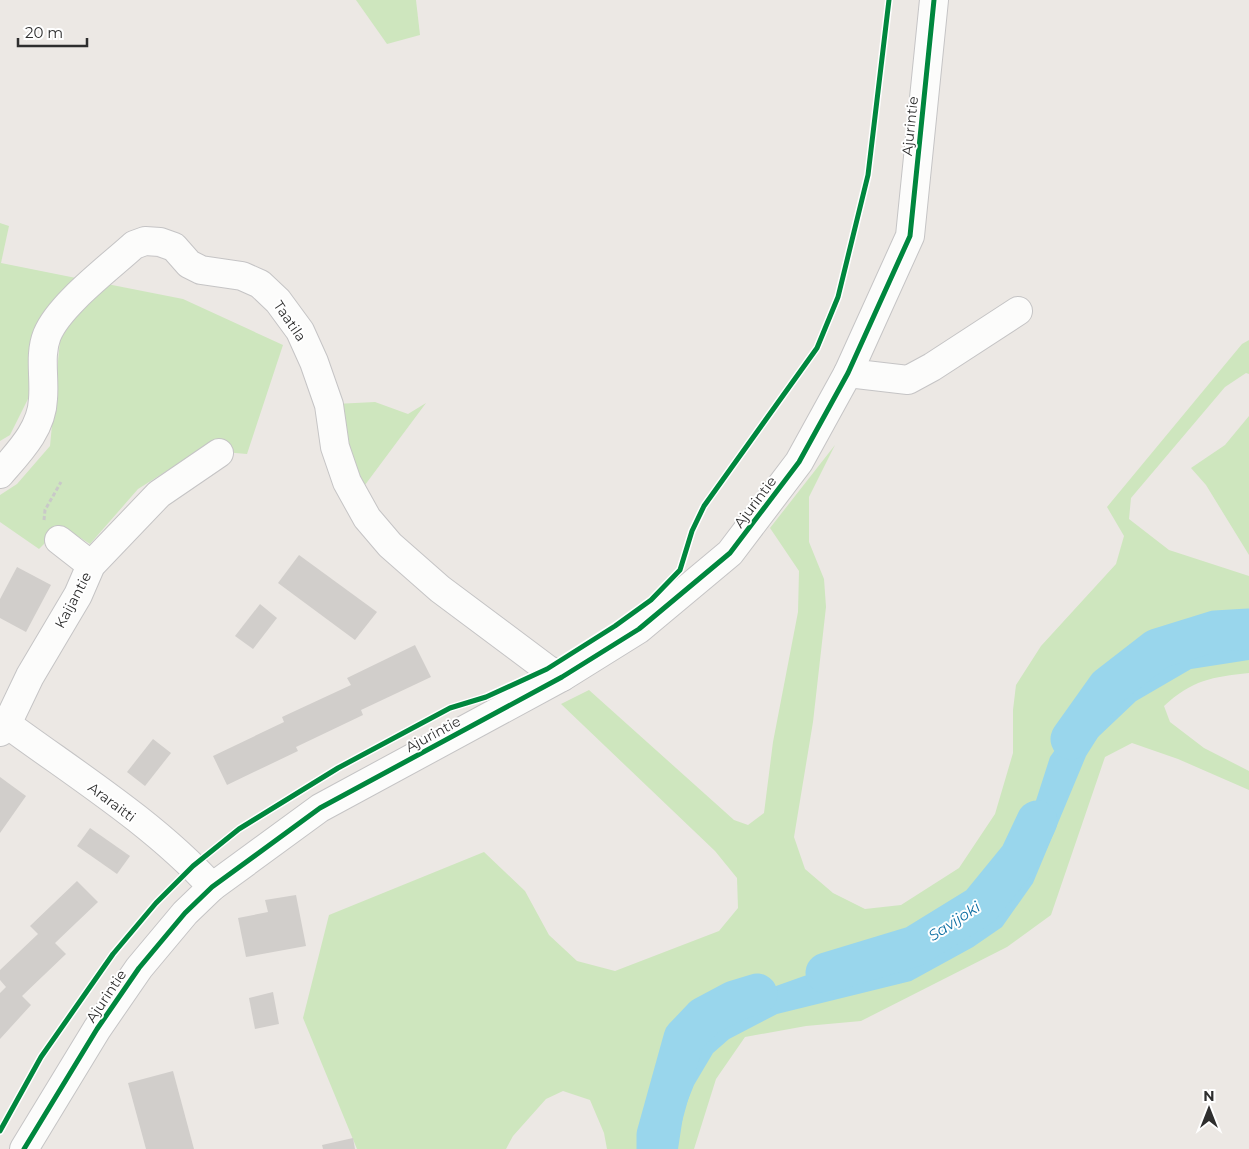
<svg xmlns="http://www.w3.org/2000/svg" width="1249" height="1149" font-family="Montserrat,sans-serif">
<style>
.green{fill:#cee6be}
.water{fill:#99d6ec}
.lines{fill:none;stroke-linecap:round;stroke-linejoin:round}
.river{stroke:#99d6ec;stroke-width:41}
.building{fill:#d1cecb}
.minor-casing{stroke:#c5c4c5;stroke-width:30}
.path{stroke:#c9c9c8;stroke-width:3;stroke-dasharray:4 2.5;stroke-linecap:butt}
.minor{stroke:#fcfcfb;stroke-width:28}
.cycleway-casing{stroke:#fff;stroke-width:8}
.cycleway{stroke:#00873e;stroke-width:5}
.labels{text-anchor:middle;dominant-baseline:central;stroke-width:4;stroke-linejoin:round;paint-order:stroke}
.street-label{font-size:14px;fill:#2e2e2e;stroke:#fff}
.water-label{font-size:15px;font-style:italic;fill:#0d6fa3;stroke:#fff}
</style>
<rect width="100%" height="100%" fill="#ece8e4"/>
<g class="green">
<path d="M356,0H416L420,35L387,44Z"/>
<path d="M0,223L9,226L1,263L76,278L34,350L29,397L10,435L0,441Z"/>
<path d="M102,283L183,299L283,345L247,454L200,450L138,489L90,544L62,526L39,549L0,522V495L17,484L50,446L60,340L71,321Z"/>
<path d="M1249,340V374L1246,373L1225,387L1131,498L1129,519L1169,550L1249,576V673C1212,677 1192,680 1164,706L1170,722L1204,748L1249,771V790L1178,759L1132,743L1105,757L1051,915L1007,947L861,1021L806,1026L745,1037L716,1079L694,1149H607L604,1133L590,1100L563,1091L546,1099L513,1136L506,1149H357L303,1018L329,915L484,852L525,891L549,935L577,961L615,971L719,931L738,908L737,878L715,851L561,704L589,690L734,820L748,825L764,813L773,742L798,612L799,571L770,528L835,445L809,497V542L824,579L826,607L813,722L794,837L805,869L833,893L865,909L901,905L959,868L995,814L1013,753V710L1016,685L1041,646L1116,564L1124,536L1107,507L1242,344Z"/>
<path d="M375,402L408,414L426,403L359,493L335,404Z"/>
<path d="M1249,416V555L1206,485L1191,468L1225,445Z"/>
</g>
<path class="water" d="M1249,628V660L1191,669L1136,701L1098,737L1086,756L1033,883L1002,927L973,947L911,981L777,1014L729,1039L713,1053L694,1085L684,1110L678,1149H650L657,1108L681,1041L707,1014L731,1002L804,976L906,950L964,920L1009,871L1022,844L1050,757L1082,712L1134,666L1167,646L1218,630Z"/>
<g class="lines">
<g class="river">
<path d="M1071,739L1108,687L1157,649L1215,631L1249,629"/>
<path d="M826,973L915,946L980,906L1020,857L1037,821"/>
<path d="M657,1149V1135L684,1038L704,1017L734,1001L757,994"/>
</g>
</g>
<g class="building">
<path d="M299,555L377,612L355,640L278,583Z"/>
<path d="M17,567L51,585L26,632L0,618V599Z"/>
<path d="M260,604L277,618L253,649L235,636Z"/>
<path d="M415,645L431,677L361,710L363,715L296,747L298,751L227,785L213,756L284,722L282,717L351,685L347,678Z"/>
<path d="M153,739L171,753L145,786L127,772Z"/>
<path d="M0,777L26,796L0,833Z"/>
<path d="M90,828L130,856L117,874L77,846Z"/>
<path d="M77,881L98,902L55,943L66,954L22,996L31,1005L0,1039V993L6,987L0,980V970L38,934L30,926Z"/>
<path d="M296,895L306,946L246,957L238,918L268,912L265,900Z"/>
<path d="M273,992L279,1024L255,1029L249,998Z"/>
<path d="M173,1071L194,1149H146L128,1083Z"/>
<path d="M353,1138L355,1149H323L322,1145Z"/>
</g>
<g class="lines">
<g class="minor-casing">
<g id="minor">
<path d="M848,373L908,380L932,367L1018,311"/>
<path d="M0,474C19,452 42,429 43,399C45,378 39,355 47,335C59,305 110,267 134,245L145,241L160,242L174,247L189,264L201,270L242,276L260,284L278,301L300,331L314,362L329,405L335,447L347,482L367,518L390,545L440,589L547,669L562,677"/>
<path d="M59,540L91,565"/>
<path d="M7,724C75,774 155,824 212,887"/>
<path d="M0,732L7,724L30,676L78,595L91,565L159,494L219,453"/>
<path d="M24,1149L97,1029L139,968L185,913L212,887L320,808L562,677L639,629L730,553L799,462L848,373L910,236L934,0"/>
</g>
</g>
<path class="path" d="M44,520L45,510L61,482"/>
<use href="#minor" class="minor"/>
<g class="cycleway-casing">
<g id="cycleway">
<path d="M0,1131L41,1057L113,954L156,903L193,866L239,829L338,768L450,708L486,697L547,669L615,626L651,600L680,570L692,531L704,506L817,348L838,297L868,175L889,0"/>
<path d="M24,1149L97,1029L139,968L185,913L212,887L320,808L562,677L639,629L730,553L799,462L848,373L910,236L934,0"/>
</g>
</g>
<use href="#cycleway" class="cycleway"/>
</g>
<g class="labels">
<g class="street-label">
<text transform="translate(910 126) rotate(-84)">Ajurintie</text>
<text transform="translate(290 321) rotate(56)">Taatila</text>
<text transform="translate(755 502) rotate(-53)">Ajurintie</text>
<text transform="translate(73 600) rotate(-62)">Kaijantie</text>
<text transform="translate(433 734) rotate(-28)">Ajurintie</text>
<text transform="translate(112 802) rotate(37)">Araraitti</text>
<text transform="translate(106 996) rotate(-56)">Ajurintie</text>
</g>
<g class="water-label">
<text transform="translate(954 921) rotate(-33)">Savijoki</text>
</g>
</g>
<g transform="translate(1209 1109)" stroke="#ffffff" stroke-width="4" paint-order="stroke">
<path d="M0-4L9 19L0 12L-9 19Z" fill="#2e2e2e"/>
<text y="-8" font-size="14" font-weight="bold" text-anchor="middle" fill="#2e2e2e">N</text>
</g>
<path d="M18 38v8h69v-8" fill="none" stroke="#2e2e2e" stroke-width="2.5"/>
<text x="25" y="38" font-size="15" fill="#2e2e2e" stroke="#ffffff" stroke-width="4" paint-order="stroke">20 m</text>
</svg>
